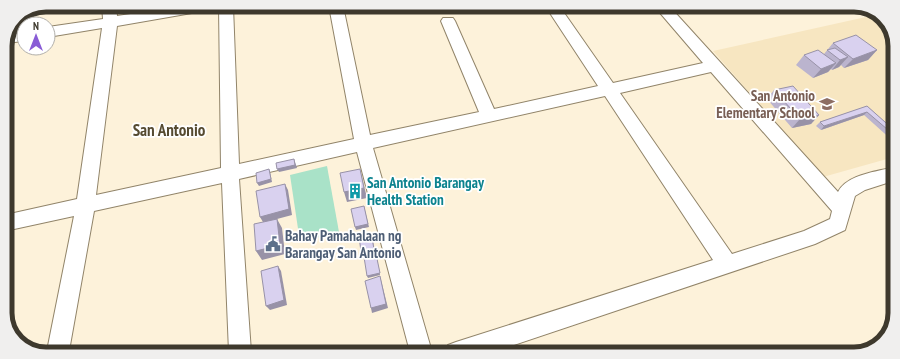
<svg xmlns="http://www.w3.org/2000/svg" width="900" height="359" font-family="'PT Sans Narrow',sans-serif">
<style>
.built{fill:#f7e6c1}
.green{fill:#a9e2c8}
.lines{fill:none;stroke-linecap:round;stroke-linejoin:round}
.street-casing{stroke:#918469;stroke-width:2}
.street{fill:#fff;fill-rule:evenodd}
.wall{fill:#bbb4ce}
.shaded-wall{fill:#9892a7}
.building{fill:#d9d1ef;stroke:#9892a7}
.labels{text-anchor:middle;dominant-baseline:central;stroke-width:3.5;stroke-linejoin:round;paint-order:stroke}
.education-label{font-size:15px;font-weight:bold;fill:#785e54;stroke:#fff;text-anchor:end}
.culture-label{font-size:15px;font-weight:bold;fill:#0d838f;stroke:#fff;text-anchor:start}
.service-label{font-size:15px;font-weight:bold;fill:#4e5e75;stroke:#fff;text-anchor:start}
.quarter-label{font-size:17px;font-weight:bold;fill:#564b31;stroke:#fff}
.rim{fill:none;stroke:#3e392d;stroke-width:5}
</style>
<rect width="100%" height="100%" fill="#fdf2da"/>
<path class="built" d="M875,15L889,26L895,43L894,157L823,177L713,51Z"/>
<path class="green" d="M327,166L339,232L300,242L290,175Z"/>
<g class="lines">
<g class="street-casing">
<g id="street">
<path d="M102,5H116L117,16L185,6H216L214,9L209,10L117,26L96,195L221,168L219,6H233L239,164L354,139L329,6H343L370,135L479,112L441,21L443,18H453L455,21L494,109L598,86L546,7H560L613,83L703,63L655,7H670L838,192C847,174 877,172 894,167L893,181L865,190L855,196L845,230L815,244L490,353H445L448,345L456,342L713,260L605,96L373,148L432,352H410L357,152L239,179L251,352H229L222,183L94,211L69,351H47L74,216L5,231V215L77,199L102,28L48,37V27L103,19ZM711,72L832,211L830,219L804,231L732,254L620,93Z"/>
<path d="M24,31V41L5,43L9,34Z"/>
</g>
</g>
<use href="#street" class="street"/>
</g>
<g class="wall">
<path d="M833,43L877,50L868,60L844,68L841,65L839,67L832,70L831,69L828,72L813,78L796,65L804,55L824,54Z"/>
<path d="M774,90L819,115L811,124L792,128L767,99Z"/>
<path d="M867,106L894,130V142L864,115L821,130L816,126L820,122Z"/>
</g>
<g class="shaded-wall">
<path d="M877,50L868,60L844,68L853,59Z"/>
<path d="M848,57L839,67L832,70L840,60Z"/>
<path d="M836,63L828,72L813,78L821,69Z"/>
<path d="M867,112L864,115L821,130L824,126Z"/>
<path d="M819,115L811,124L792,128L800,119Z"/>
<path d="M294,159L297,168L279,172L277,169Z"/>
<path d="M269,169L270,172L272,182L259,186L257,183Z"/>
<path d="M360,169L367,198L347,202L344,192Z"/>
<path d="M285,184L288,190L292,215L277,219L282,228L285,254L262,260L256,251L263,222L260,217Z"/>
<path d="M364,206L369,227L356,230L355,227Z"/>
<path d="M372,236L375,252L362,254L361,252Z"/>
<path d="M376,254L380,275L368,278L367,276Z"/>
<path d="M278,266L281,271L287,305L270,310L266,306Z"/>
<path d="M380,276L388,308L372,313L371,308Z"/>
</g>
<g class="building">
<path d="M856,35L877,50L853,59L833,43Z"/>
<path d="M835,48L848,57L840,60L827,50Z"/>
<path d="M818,50L836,63L821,69L804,55Z"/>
<path d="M793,86L819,115L800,119L774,90Z"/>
<path d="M867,106L894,130V135L867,112L824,126L820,122Z"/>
<path d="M294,159L295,165L277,169L276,163Z"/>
<path d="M269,169L271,179L257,183L256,173Z"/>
<path d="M360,169L364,188L344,192L340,173Z"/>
<path d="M285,184L289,209L260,217L256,191Z"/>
<path d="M364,206L368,224L355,227L351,209Z"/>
<path d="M277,219L280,245L256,251L254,224Z"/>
<path d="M371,233L374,249L361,252L359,236Z"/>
<path d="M376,254L380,273L367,276L364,257Z"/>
<path d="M278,266L284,300L266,306L261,271Z"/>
<path d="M380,276L386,304L371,308L365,281Z"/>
</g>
<defs>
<g id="school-bare" transform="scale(1.2)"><path d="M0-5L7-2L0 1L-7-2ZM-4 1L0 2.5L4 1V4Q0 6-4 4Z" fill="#8d6e63" stroke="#fff" stroke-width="2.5" paint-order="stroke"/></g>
<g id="building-bare" transform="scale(1.2)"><path d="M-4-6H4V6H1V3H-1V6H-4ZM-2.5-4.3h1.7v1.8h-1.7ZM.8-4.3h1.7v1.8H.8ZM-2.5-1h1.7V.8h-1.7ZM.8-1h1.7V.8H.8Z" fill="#0f9aa8" stroke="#fff" stroke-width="2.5" paint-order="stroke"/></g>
<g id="civic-bare" transform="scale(1.2)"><path d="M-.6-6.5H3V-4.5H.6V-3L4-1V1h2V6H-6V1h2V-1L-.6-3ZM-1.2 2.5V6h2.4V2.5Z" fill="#5c6f8a" stroke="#fff" stroke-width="2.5" paint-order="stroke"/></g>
</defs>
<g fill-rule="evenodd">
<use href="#school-bare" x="827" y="104"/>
<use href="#building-bare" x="355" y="191"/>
<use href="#civic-bare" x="273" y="244"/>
</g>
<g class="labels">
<g class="education-label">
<text x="815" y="95">San Antonio<tspan x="815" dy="17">Elementary School</tspan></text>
</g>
<g class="culture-label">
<text x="367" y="182">San Antonio Barangay<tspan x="367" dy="17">Health Station</tspan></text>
</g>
<g class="service-label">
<text x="285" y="235">Bahay Pamahalaan ng<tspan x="285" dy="17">Barangay San Antonio</tspan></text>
</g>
<g class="quarter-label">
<text x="169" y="130">San Antonio</text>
</g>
</g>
<path d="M0 0H900V359H0ZM46 12H854A34 34 0 0 1 888 46V313A34 34 0 0 1 854 347H46A34 34 0 0 1 12 313V46A34 34 0 0 1 46 12Z" fill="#f0efee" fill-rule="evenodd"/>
<path class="rim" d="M46 12H854A34 34 0 0 1 888 46V313A34 34 0 0 1 854 347H46A34 34 0 0 1 12 313V46A34 34 0 0 1 46 12Z"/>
<g transform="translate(36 36)"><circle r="19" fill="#ffffff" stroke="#b2b0ab"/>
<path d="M0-3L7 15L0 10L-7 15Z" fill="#895cd6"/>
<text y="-6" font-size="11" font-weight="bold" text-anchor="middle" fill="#3e392d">N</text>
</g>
</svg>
